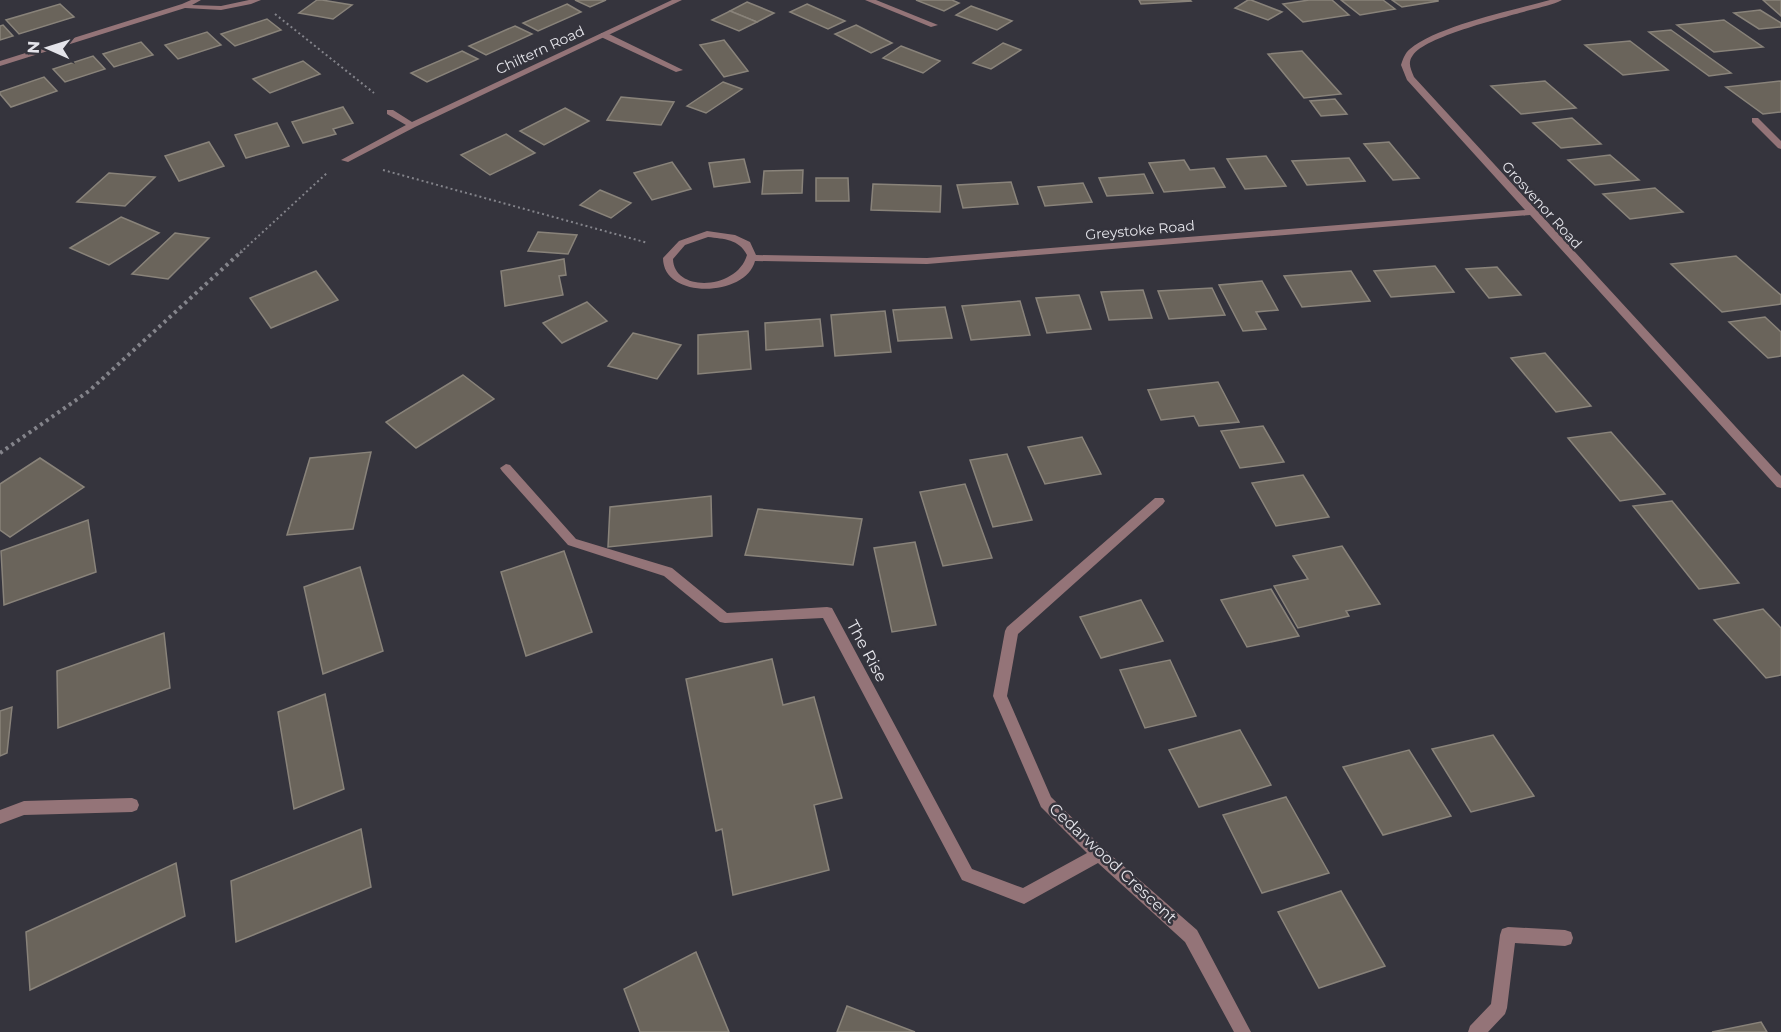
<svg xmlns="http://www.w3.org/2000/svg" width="1781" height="1032" font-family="Montserrat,sans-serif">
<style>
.building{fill:#6a645b;stroke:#89837a;stroke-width:1.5}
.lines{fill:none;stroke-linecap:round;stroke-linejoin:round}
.path-far1{stroke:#84848b;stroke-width:2;stroke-dasharray:2 3;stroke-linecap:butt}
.path{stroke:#84848b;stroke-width:4;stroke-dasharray:3 4;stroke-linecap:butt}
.service{fill:#947478;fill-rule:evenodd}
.minor{fill:#947478;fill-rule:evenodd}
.labels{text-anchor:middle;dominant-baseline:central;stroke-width:5;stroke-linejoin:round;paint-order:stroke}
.far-street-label{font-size:14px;fill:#e4e4ea;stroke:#35343d}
.street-label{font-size:16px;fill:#e4e4ea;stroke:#35343d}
</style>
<rect width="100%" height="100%" fill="#35343d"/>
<g class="building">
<path d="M317,0H322L352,5L333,19L299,13Z"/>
<path d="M575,0H606L590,7Z"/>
<path d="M916,0H952L959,3L944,11Z"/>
<path d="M1139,0H1190L1191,1L1141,4Z"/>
<path d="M1248,0H1251L1282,12L1268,20L1235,8Z"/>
<path d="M1309,0H1332L1349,15L1303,22L1283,4Z"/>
<path d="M1341,0H1383L1395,9L1360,15Z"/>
<path d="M1392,0H1438V1L1402,7Z"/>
<path d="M1763,0H1781V16Z"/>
<path d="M747,2L774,13L757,22L730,11Z"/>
<path d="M60,4L74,17L19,34L6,20Z"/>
<path d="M567,4L581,12L538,31L523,23Z"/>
<path d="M807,4L845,21L828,29L790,12Z"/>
<path d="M971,6L1012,21L997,30L956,15Z"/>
<path d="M1760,10L1781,23V27L1759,29L1734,13Z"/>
<path d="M730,11L757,22L739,31L712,20Z"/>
<path d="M267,19L281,30L235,46L221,34Z"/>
<path d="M1724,20L1763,47L1714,52L1677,25Z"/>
<path d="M3,25L13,36L0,40V26Z"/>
<path d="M856,25L892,43L871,53L835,34Z"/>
<path d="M515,26L532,34L486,55L469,46Z"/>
<path d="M1671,30L1731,73L1709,76L1649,32Z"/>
<path d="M207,32L221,45L178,59L165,45Z"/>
<path d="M724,40L748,71L724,77L700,45Z"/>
<path d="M1630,41L1668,70L1623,75L1585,45Z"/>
<path d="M141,42L153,55L114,67L103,54Z"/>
<path d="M1003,43L1021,50L991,69L973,63Z"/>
<path d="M901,46L940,61L923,73L883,58Z"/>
<path d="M462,51L478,59L427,82L411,73Z"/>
<path d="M1302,51L1341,94L1304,98L1268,54Z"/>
<path d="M93,56L105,69L65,82L53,69Z"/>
<path d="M303,61L320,74L270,93L253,79Z"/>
<path d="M44,77L57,91L11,107L0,94V92Z"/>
<path d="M1545,81L1576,108L1521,114L1491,86Z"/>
<path d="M1781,81V112L1763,114L1726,87Z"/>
<path d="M723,82L742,89L706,113L687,106Z"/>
<path d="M621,97L674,102L661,125L607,120Z"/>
<path d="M1335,99L1347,114L1321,116L1310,101Z"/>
<path d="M343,107L353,123L333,129L336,134L303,143L292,122Z"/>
<path d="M565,108L589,121L544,145L520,131Z"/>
<path d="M1572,118L1601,144L1561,148L1533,123Z"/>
<path d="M277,123L289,146L246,158L235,135Z"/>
<path d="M506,134L535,153L490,175L461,155Z"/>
<path d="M209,142L224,166L179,181L165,156Z"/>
<path d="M1389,142L1419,178L1393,180L1364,144Z"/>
<path d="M1610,155L1639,180L1595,185L1568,160Z"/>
<path d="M1266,156L1286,186L1245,189L1227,159Z"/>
<path d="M1349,158L1365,181L1307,185L1292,161Z"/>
<path d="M744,159L750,182L714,187L709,163Z"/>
<path d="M1184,160L1190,170L1214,168L1225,187L1164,192L1149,163Z"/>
<path d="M672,162L691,189L652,200L634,173Z"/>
<path d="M803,170L802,193L762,194L764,171Z"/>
<path d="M109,173L155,177L125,206L77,202Z"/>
<path d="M1144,174L1153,193L1107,196L1099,178Z"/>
<path d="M816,178H848L849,201H816Z"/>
<path d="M1011,182L1018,204L963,208L957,185Z"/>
<path d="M1083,183L1092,202L1045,206L1038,187Z"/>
<path d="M873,184L941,186L940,212L871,210Z"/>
<path d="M1655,188L1683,212L1630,219L1603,194Z"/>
<path d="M600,190L631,203L611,218L580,205Z"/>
<path d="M121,217L159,233L109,265L70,248Z"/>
<path d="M538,232L577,235L568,254L528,251Z"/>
<path d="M175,233L209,238L168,279L132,274Z"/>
<path d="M1736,256L1781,295V304L1722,312L1671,264Z"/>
<path d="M564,259L566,275L559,276L563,295L505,306L501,271Z"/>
<path d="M1435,266L1454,292L1391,297L1374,271Z"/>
<path d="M1497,267L1521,295L1489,298L1466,269Z"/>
<path d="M316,271L338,300L271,328L250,298Z"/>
<path d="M1351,271L1370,301L1302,307L1284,276Z"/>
<path d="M1262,281L1278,310L1256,312L1266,329L1243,331L1219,285Z"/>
<path d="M1212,288L1225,315L1169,319L1158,291Z"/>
<path d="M1143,290L1152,318L1109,320L1101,292Z"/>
<path d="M1079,295L1091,329L1047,333L1036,298Z"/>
<path d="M1020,301L1030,335L971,340L962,306Z"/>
<path d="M587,302L607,321L562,343L543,323Z"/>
<path d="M945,307L952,338L898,341L893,310Z"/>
<path d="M885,311L891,352L835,356L831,315Z"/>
<path d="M1765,317L1781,332V356L1768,358L1729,322Z"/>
<path d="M820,319L823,346L766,350L765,323Z"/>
<path d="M748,331L751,369L698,374V335Z"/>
<path d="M633,333L681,345L657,379L608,366Z"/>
<path d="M1545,353L1591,406L1556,412L1511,358Z"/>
<path d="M463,375L494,399L416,448L386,422Z"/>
<path d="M1218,382L1239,422L1199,426L1194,416L1161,420L1148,390Z"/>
<path d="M1263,426L1284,462L1240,468L1221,431Z"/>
<path d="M1611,432L1665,494L1620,501L1568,438Z"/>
<path d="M1082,437L1101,474L1045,484L1028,447Z"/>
<path d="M371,452L353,529L287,535L310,458Z"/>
<path d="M1007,454L1032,520L993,527L970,460Z"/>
<path d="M40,458L84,487L10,537L0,530V484Z"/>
<path d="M1303,475L1329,517L1276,526L1252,483Z"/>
<path d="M965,484L992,558L943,566L920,492Z"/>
<path d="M711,496L712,536L608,547L610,507Z"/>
<path d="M1672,501L1739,583L1699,589L1633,506Z"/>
<path d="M758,509L862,519L853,565L745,555Z"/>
<path d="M88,520L96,572L4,605L1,551Z"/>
<path d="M915,542L936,625L892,632L874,548Z"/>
<path d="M1342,546L1380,604L1346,611L1349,616L1298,628L1274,586L1308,579L1293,556Z"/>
<path d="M564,551L592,632L526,656L501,572Z"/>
<path d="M360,567L383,651L323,674L304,587Z"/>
<path d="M1271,589L1299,636L1247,647L1221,600Z"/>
<path d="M1141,600L1163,641L1101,658L1080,617Z"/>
<path d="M1763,609L1781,628V675L1766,678L1714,620Z"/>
<path d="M164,633L170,688L58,728L57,671Z"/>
<path d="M772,659L783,705L814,697L842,798L814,805L829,870L733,895L722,829L716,831L686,679Z"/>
<path d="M1170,660L1196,716L1145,728L1120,670Z"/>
<path d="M325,694L344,789L294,809L278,712Z"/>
<path d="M12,707L7,753L0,756V711Z"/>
<path d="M1240,730L1271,785L1199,807L1169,750Z"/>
<path d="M1493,735L1534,796L1471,812L1432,749Z"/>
<path d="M1409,750L1451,816L1383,835L1343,767Z"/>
<path d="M1286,797L1329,873L1262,893L1223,815Z"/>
<path d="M361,829L371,887L236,942L231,881Z"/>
<path d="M176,863L185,916L30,990L26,932Z"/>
<path d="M1341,891L1385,966L1319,988L1278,912Z"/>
<path d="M696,952L729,1032H640L624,989Z"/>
<path d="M847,1006L915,1032H837Z"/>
<path d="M1761,1022L1767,1032H1712Z"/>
</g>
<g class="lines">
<g class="path-far1">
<path d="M275,14L374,93"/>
<path d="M383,170L648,243"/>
<path d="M240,253L327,173"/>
</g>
<path class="path" d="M0,453L89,391L242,251"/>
<path class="service" d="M601,33H607L683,70L676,72L601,37Z"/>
<g class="minor">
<path d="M191,0H201L192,5L221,6L249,0H261L251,4L221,10L185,8L0,66V61L182,4Z"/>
<path d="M672,0H682L415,127L348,162L341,160L406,125L387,114V110H393L412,122Z"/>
<path d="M865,0H876L938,25L931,27Z"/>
<path d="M1550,0H1562C1553,5 1541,7 1530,10C1506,17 1426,36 1413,55C1407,63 1411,69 1414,77L1781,476V488L1777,487L1530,215L927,264L755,261C746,297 663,300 663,258L679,241L707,231L735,235L750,242L756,255L927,258L1525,210L1407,80L1401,65C1403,59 1405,53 1410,49C1437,26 1514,10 1550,0ZM708,237C724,239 739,239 747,255C737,290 674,293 673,259L685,245Z"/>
<path d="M1752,118H1758L1781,141V149L1778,148L1752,122Z"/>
<path d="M506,464L510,465L576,539L672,568L727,613L827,607L832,608L972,869L1023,888L1087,853L1041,807L993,696L1005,631L1007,627L1155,498H1163L1165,501L1163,504L1018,634L1007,696L1051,797L1104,849L1197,930L1251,1032H1234L1185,942L1098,863L1024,904L962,880L823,618L725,623L720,622L664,576L568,545L502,471L500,468Z"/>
<path d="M132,798L137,800L139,805L137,810L132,812L24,815L0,824V810L24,801Z"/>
<path d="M1508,927L1565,930L1571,932L1573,938L1571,944L1565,946L1515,943L1507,1008L1505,1014L1488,1032H1468L1470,1026L1491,1004L1500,935L1502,929Z"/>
</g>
</g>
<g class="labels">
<g class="far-street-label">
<text transform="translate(540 50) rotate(-25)">Chiltern Road</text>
<text transform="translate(1542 205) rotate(48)">Grosvenor Road</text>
<text transform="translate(1140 230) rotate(-5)">Greystoke Road</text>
</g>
<g class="street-label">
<text transform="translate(867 651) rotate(62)">The Rise</text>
<text transform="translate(1113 863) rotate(43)">Cedarwood Crescent</text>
</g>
</g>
<g transform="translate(48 48) rotate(273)" stroke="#35343d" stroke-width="4.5" paint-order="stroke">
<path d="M0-4.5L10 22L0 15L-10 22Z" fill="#e4e4ea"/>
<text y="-9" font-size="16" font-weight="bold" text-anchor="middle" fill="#e4e4ea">N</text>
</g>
</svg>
